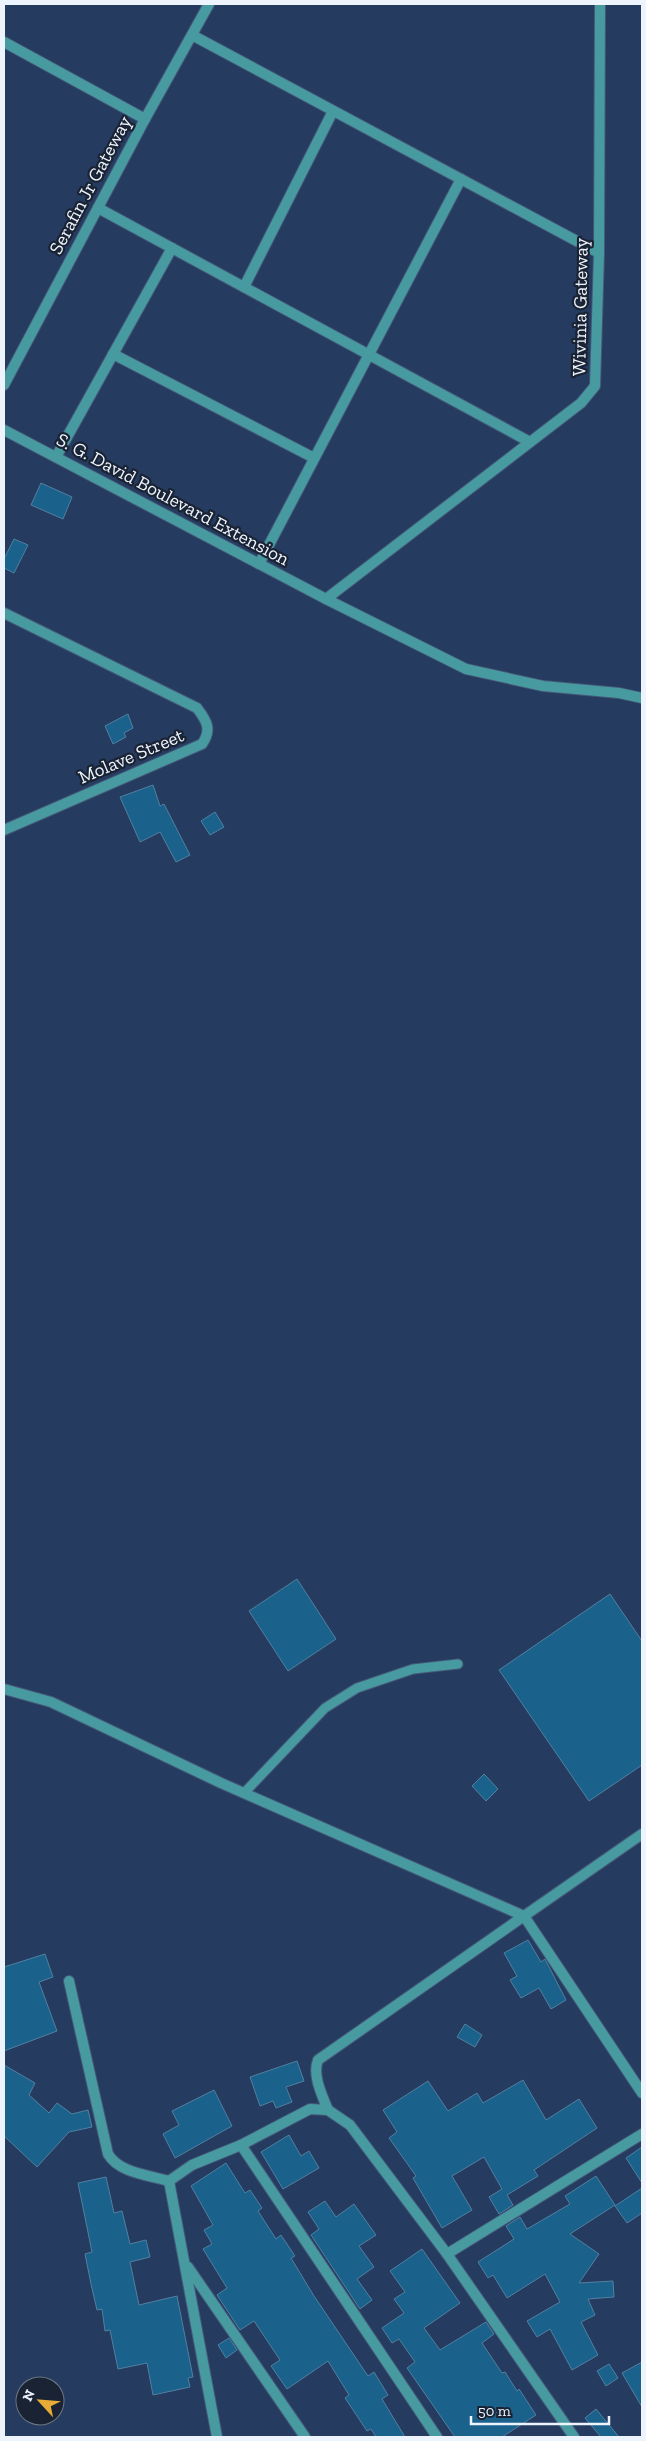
<svg xmlns="http://www.w3.org/2000/svg" width="646" height="2441" font-family="'Zilla Slab',serif">
<style>
.building{fill:#1a618b;stroke:#5280a0}
.lines{fill:none;stroke-linecap:round;stroke-linejoin:round}
.service-casing{stroke:#455979;stroke-width:11}
.minor-casing{stroke:#455979;stroke-width:12}
.tertiary-casing{stroke:#455979;stroke-width:12}
.service{stroke:#479ba0;stroke-width:9}
.minor{stroke:#479ba0;stroke-width:10}
.tertiary{stroke:#479ba0;stroke-width:10}
.labels{text-anchor:middle;dominant-baseline:central;stroke-width:4.5;stroke-linejoin:round;paint-order:stroke}
.street-label{font-size:19px;fill:#eef4fd;stroke:#192334}
</style>
<rect width="100%" height="100%" fill="#253b60"/>
<g class="building">
<path d="M41,483L72,497L63,519L31,505Z"/>
<path d="M14,539L28,545L14,573L4,568V559Z"/>
<path d="M128,714L133,728L124,733L126,737L113,744L105,726Z"/>
<path d="M153,785L160,806L164,804L190,855L176,862L160,832L140,842L120,797Z"/>
<path d="M215,812L224,827L210,835L201,821Z"/>
<path d="M297,1579L336,1639L288,1671L249,1611Z"/>
<path d="M610,1594L642,1641V1765L589,1801L499,1670Z"/>
<path d="M484,1774L498,1789L486,1801L472,1786Z"/>
<path d="M528,1940L541,1962L545,1959L566,2000L551,2009L539,1988L521,1998L510,1980L517,1976L504,1953Z"/>
<path d="M45,1954L53,1977L39,1982L57,2031L4,2051V1967Z"/>
<path d="M465,2024L482,2035L475,2047L457,2037Z"/>
<path d="M297,2061L304,2081L286,2087L292,2102L276,2108L273,2101L260,2106L250,2077Z"/>
<path d="M4,2065L35,2083L29,2095L49,2113L57,2103L72,2114L88,2110L92,2127L69,2132L37,2167L4,2136Z"/>
<path d="M523,2080L546,2120L579,2099L597,2128L534,2170L538,2176L507,2195L513,2205L499,2214L489,2197L502,2189L484,2157L452,2176L472,2210L442,2228L413,2178L416,2176L389,2138L397,2132L383,2110L428,2081L448,2111L477,2093L483,2103Z"/>
<path d="M214,2090L232,2126L175,2158L163,2134L179,2125L172,2111Z"/>
<path d="M289,2135L301,2156L309,2151L319,2168L283,2189L261,2152Z"/>
<path d="M642,2147V2183L626,2158Z"/>
<path d="M226,2163L245,2193L250,2190L262,2208L258,2211L276,2239L281,2235L295,2256L291,2258L314,2296L368,2376L374,2372L388,2395L382,2399L405,2437H376L371,2429L367,2431L345,2398L349,2395L328,2361L287,2389L271,2366L280,2360L254,2321L240,2330L217,2295L227,2288L203,2249L212,2244L204,2230L213,2225L191,2186Z"/>
<path d="M596,2176L615,2205L570,2234L599,2254L579,2283L613,2281L614,2297L588,2299L595,2315L581,2322L598,2355L572,2370L550,2329L537,2337L527,2321L560,2302L545,2274L507,2298L493,2275L488,2278L478,2262L514,2239L506,2226L520,2217L527,2229L570,2204L565,2196Z"/>
<path d="M106,2177L114,2213L122,2211L130,2244L146,2240L150,2257L130,2262L139,2305L177,2296L193,2377L188,2378L190,2387L153,2395L147,2363L118,2369L110,2330L105,2331L102,2309L97,2310L91,2284L85,2254L92,2252L78,2183Z"/>
<path d="M642,2188V2213L627,2223L615,2206Z"/>
<path d="M325,2201L336,2217L354,2204L376,2235L359,2246L374,2267L357,2279L372,2300L360,2309L311,2235L319,2229L308,2212Z"/>
<path d="M422,2249L460,2303L424,2328L440,2350L486,2322L494,2334L482,2343L502,2373L505,2372L517,2391L519,2389L536,2415L502,2437H455L407,2368L415,2362L399,2339L392,2343L382,2328L404,2313L394,2299L405,2292L390,2271Z"/>
<path d="M229,2338L237,2350L226,2358L218,2345Z"/>
<path d="M642,2362V2407L622,2373Z"/>
<path d="M609,2364L618,2378L606,2386L597,2371Z"/>
<path d="M596,2409L619,2437H601L585,2418Z"/>
</g>
<g class="lines">
<g class="service-casing">
<path id="service" d="M244,1793L325,1708L357,1688L413,1669L458,1664"/>
</g>
<g class="minor-casing">
<g id="minor">
<path d="M192,35L599,253"/>
<path d="M4,42L145,119"/>
<path d="M98,208L530,442"/>
<path d="M244,287L333,111"/>
<path d="M113,354L314,458"/>
<path d="M4,385L145,119L209,4"/>
<path d="M56,457L172,248"/>
<path d="M259,564L461,179"/>
<path d="M326,599L581,403L595,386L599,253L600,4"/>
<path d="M4,613L197,708C207,721 212,730 202,744L4,830"/>
<path d="M4,1689L51,1702L221,1783L524,1916"/>
<path d="M642,1834L524,1916L642,2093"/>
<path d="M69,1981L108,2154C119,2173 149,2175 169,2181"/>
<path d="M328,2110C322,2095 312,2075 318,2060L524,1916"/>
<path d="M241,2145L437,2437"/>
<path d="M169,2181L192,2165L241,2145L310,2109L328,2110L350,2125L447,2254L574,2437"/>
<path d="M169,2181L217,2437"/>
<path d="M447,2254L642,2134"/>
<path d="M188,2267L305,2437"/>
</g>
</g>
<g class="tertiary-casing">
<path id="tertiary" d="M4,430L326,599L466,669L543,686L619,693L642,698"/>
</g>
<use href="#service" class="service"/>
<use href="#minor" class="minor"/>
<use href="#tertiary" class="tertiary"/>
</g>
<g class="labels">
<g class="street-label">
<text transform="translate(90 185) rotate(-62)">Serafin Jr Gateway</text>
<text transform="translate(580 307) rotate(-89)">Wivinia Gateway</text>
<text transform="translate(173 499) rotate(28)">S. G. David Boulevard Extension</text>
<text transform="translate(131 756) rotate(-23)">Molave Street</text>
</g>
</g>
<rect width="646" height="2441" fill="none" stroke="#eef4fd" stroke-width="10"/>
<g transform="translate(40 2401) rotate(296)"><circle r="24" fill="#192334" stroke="#6e7784"/>
<path d="M0-4L9 19L0 12L-9 19Z" fill="#e7ac36"/>
<text y="-8" font-size="14" font-weight="bold" text-anchor="middle" fill="#eef4fd">N</text>
</g>
<path d="M471 2416v8h138v-8" fill="none" stroke="#eef4fd" stroke-width="2.5"/>
<text x="478" y="2416" font-size="15" fill="#eef4fd" stroke="#192334" stroke-width="4" paint-order="stroke">50 m</text>
</svg>
